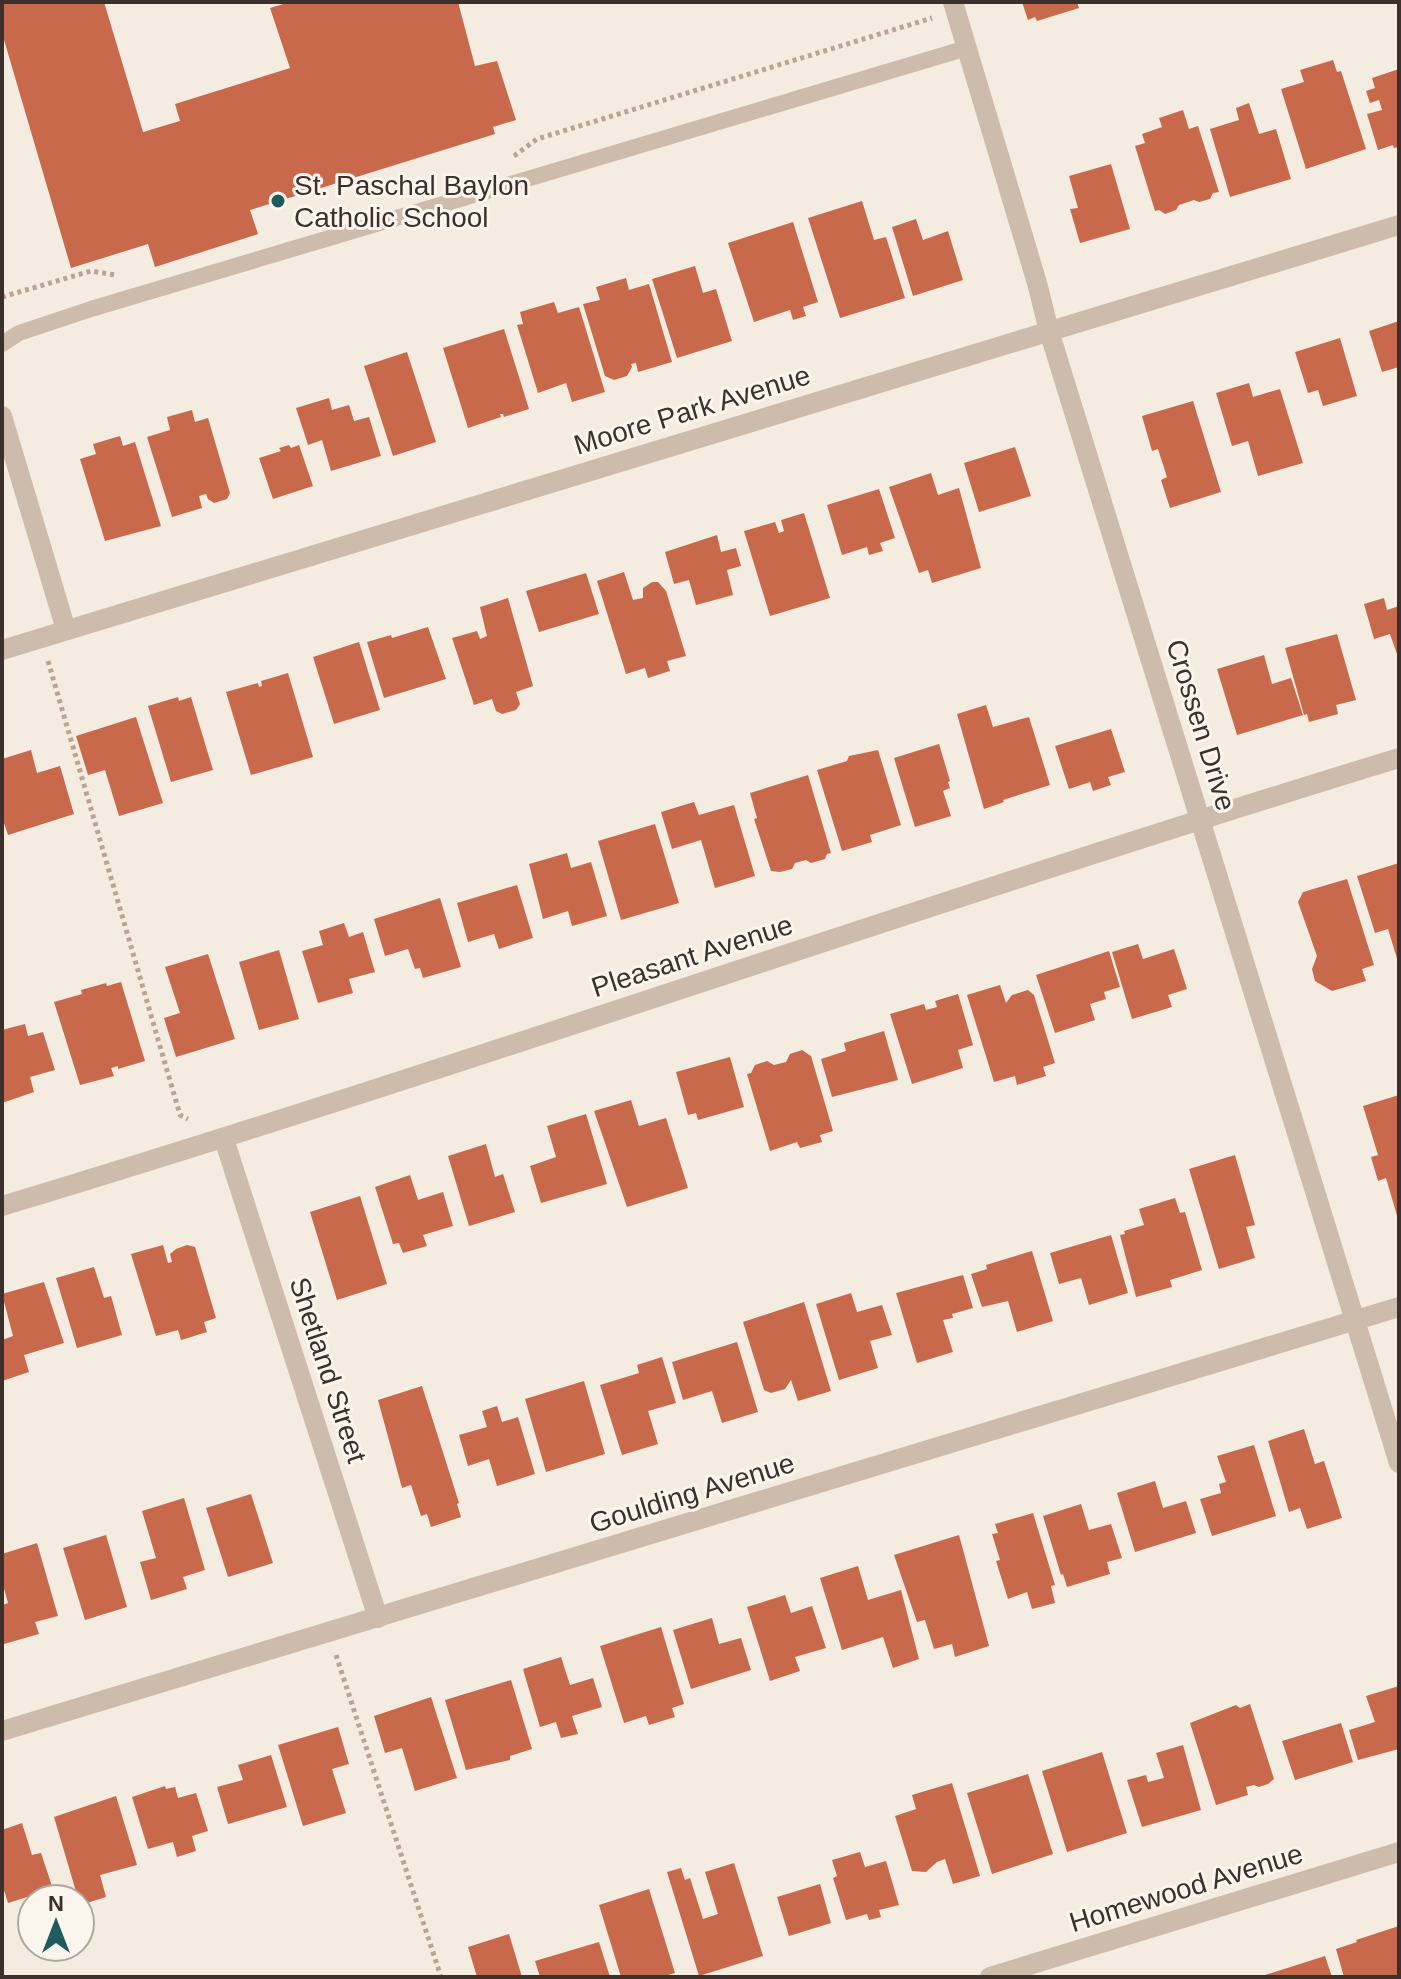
<svg xmlns="http://www.w3.org/2000/svg" width="1401" height="1979" font-family="Arial,sans-serif">
<style>
.building{fill:#c8694b}
.lines{fill:none;stroke-linecap:round;stroke-linejoin:round}
.path{stroke:#b9a596;stroke-width:5;stroke-dasharray:4 4;stroke-linecap:butt}
.lane{stroke:#cdbbac;stroke-width:16}
.street{stroke:#cdbbac;stroke-width:20}
.poi-dot{fill:#1f5a5e;stroke:#fbf5ee;stroke-width:3}
.labels{text-anchor:middle;dominant-baseline:central;stroke-width:6;stroke-linejoin:round;paint-order:stroke}
.poi-label{font-size:28px;fill:#3b302b;stroke:#fbf5ee;text-anchor:start}
.street-label{font-size:28px;fill:#3b302b;stroke:#fbf5ee}
</style>
<rect width="100%" height="100%" fill="#f4ebe1"/>
<g class="building">
<path d="M2,2H104L143,132L180,121L175,104L290,68L270,8L290,2H458L475,66L497,61L516,120L493,127L495,134L250,210L258,234L155,267L148,244L71,268L2,33Z"/>
<path d="M1022,2H1077L1079,8L1037,21L1035,17L1028,20Z"/>
<path d="M1333,60L1337,72L1341,71L1366,149L1306,169L1281,89L1304,82L1300,70Z"/>
<path d="M1399,69V147L1394,148L1393,145L1378,150L1367,114L1382,110L1379,100L1370,103L1366,91L1375,88L1372,78Z"/>
<path d="M1249,103L1259,134L1276,129L1291,179L1230,197L1210,129L1239,120L1236,108Z"/>
<path d="M1183,110L1189,129L1198,126L1219,192L1213,193L1210,199L1199,202L1194,200L1179,205L1176,210L1165,214L1159,210L1155,211L1135,146L1145,143L1142,134L1162,127L1159,118Z"/>
<path d="M1111,164L1130,229L1080,243L1070,209L1078,208L1069,176Z"/>
<path d="M862,201L874,240L886,237L905,298L840,318L808,218Z"/>
<path d="M916,219L923,240L948,231L963,280L913,296L892,227Z"/>
<path d="M793,222L818,302L803,307L806,316L793,320L790,310L754,322L728,243Z"/>
<path d="M695,266L703,293L716,289L732,341L677,358L652,279Z"/>
<path d="M626,278L629,290L649,284L672,362L638,372L636,363L631,364L632,367L627,376L614,380L605,376L583,304L600,300L596,287Z"/>
<path d="M554,302L558,313L579,307L605,392L572,402L566,383L538,393L517,325L523,324L520,312Z"/>
<path d="M1399,321V367L1382,372L1369,331Z"/>
<path d="M504,329L529,409L504,417L503,414H500L501,417L468,428L443,348Z"/>
<path d="M1340,338L1357,396L1323,406L1318,390L1308,393L1295,352Z"/>
<path d="M407,352L436,442L393,456L364,366Z"/>
<path d="M1249,383L1253,397L1280,389L1303,463L1258,476L1248,441L1232,446L1216,393Z"/>
<path d="M329,398L332,410L349,405L354,421L369,417L381,456L331,471L322,440L308,445L296,408Z"/>
<path d="M1193,401L1221,492L1170,508L1161,480L1167,477L1158,449L1152,451L1142,416Z"/>
<path d="M192,410L195,422L208,418L230,493L227,499L214,503L208,499L206,494L199,496L202,508L172,517L147,437L170,430L167,417Z"/>
<path d="M120,436L123,446L135,442L161,526L105,541L80,459L96,454L93,444Z"/>
<path d="M289,445L291,448L299,445L313,486L273,499L259,458L281,451L279,448Z"/>
<path d="M1015,447L1031,496L979,512L964,463Z"/>
<path d="M931,473L938,495L959,488L981,568L932,583L928,570L919,573L889,487Z"/>
<path d="M879,489L895,538L880,543L883,551L869,555L867,547L842,555L827,505Z"/>
<path d="M804,513L830,598L770,616L744,531L775,522L779,533L784,531L781,520Z"/>
<path d="M717,535L721,552L736,548L741,566L727,570L733,595L696,605L689,580L674,584L665,552Z"/>
<path d="M624,572L633,600L643,598V588L652,582H658L666,591L686,656L667,661L670,671L648,678L645,668L626,674L597,581Z"/>
<path d="M586,573L599,614L539,632L526,591Z"/>
<path d="M508,598L533,686L516,692L520,704L516,710L502,714L496,711L492,699L474,705L452,638L477,631L480,639L487,636L480,607Z"/>
<path d="M1384,598L1387,610L1399,606V660L1390,634L1374,639L1364,604Z"/>
<path d="M428,627L446,679L384,698L367,642L391,635L392,638Z"/>
<path d="M1337,634L1356,700L1336,705L1338,714L1309,722L1307,714L1304,715L1285,648Z"/>
<path d="M359,642L380,710L334,724L313,657Z"/>
<path d="M1264,655L1272,684L1291,678L1303,715L1237,735L1217,669Z"/>
<path d="M288,673L313,757L251,775L226,692L258,683L259,687L262,686L261,681Z"/>
<path d="M178,697L179,701L191,697L213,770L171,782L148,706Z"/>
<path d="M986,705L993,727L1029,717L1050,785L1003,800L1004,802L984,809L957,714Z"/>
<path d="M136,717L163,803L119,816L105,770L88,775L76,736Z"/>
<path d="M1111,729L1125,772L1108,777L1111,785L1093,791L1090,782L1069,789L1055,746Z"/>
<path d="M939,744L950,781L948,782L950,788L943,791L951,816L915,827L894,758Z"/>
<path d="M31,750L37,773L60,766L74,814L8,835L2,817V759Z"/>
<path d="M878,750L901,825L870,835L872,842L842,851L817,770L847,761L849,756Z"/>
<path d="M808,775L831,853L827,854L825,859L811,863L806,860L795,863L792,869L780,872L771,871L754,819L757,818L750,793Z"/>
<path d="M694,802L699,815L734,805L755,876L715,888L701,840L672,849L661,812Z"/>
<path d="M655,824L679,903L621,920L598,841Z"/>
<path d="M567,853L571,868L591,862L607,916L572,926L568,911L543,919L529,864Z"/>
<path d="M1399,863V962H1398L1388,929L1375,933L1357,876Z"/>
<path d="M1347,879L1374,965L1362,969L1366,981L1332,991L1315,981L1312,969L1317,956L1298,902L1303,892Z"/>
<path d="M517,885L533,938L499,949L494,934L468,942L457,903Z"/>
<path d="M440,898L461,967L423,978L420,968L415,969L408,949L385,956L374,919Z"/>
<path d="M344,923L349,937L363,932L375,972L349,979L353,993L318,1003L302,951L323,945L319,931Z"/>
<path d="M1138,944L1143,959L1174,949L1187,989L1168,995L1172,1007L1132,1019L1112,952Z"/>
<path d="M279,950L299,1019L259,1030L239,962Z"/>
<path d="M1109,951L1120,987L1104,992L1106,999L1090,1004L1095,1020L1055,1033L1036,975Z"/>
<path d="M208,954L235,1039L176,1057L164,1018L180,1013L165,967Z"/>
<path d="M121,982L145,1061L118,1069V1066L111,1068L114,1076L80,1085L54,1002L82,994L81,990L106,983L107,986Z"/>
<path d="M1000,985L1006,1003L1012,995L1028,990L1034,995L1055,1063L1043,1067L1046,1076L1017,1085L1015,1076L994,1082L967,995Z"/>
<path d="M958,994L973,1045L958,1050L963,1068L912,1084L890,1014L924,1004L926,1010L937,1007L935,1001Z"/>
<path d="M25,1024L28,1036L43,1032L55,1070L30,1077L34,1092L2,1103V1030Z"/>
<path d="M884,1031L898,1080L832,1097L821,1059L846,1051L844,1043Z"/>
<path d="M802,1050L811,1056L833,1131L820,1135L822,1142L800,1148L797,1142L770,1151L747,1074L751,1073L755,1065L767,1061L774,1065L786,1062L790,1054Z"/>
<path d="M730,1057L744,1107L698,1120L696,1113L688,1115L676,1072Z"/>
<path d="M1399,1095V1219H1398L1386,1178L1378,1181L1371,1157L1378,1155L1363,1106Z"/>
<path d="M631,1100L639,1126L666,1118L688,1188L627,1207L594,1111Z"/>
<path d="M586,1114L607,1184L541,1203L530,1166L556,1157L547,1126Z"/>
<path d="M486,1144L495,1177L503,1174L515,1212L469,1226L448,1156Z"/>
<path d="M1235,1155L1255,1225L1246,1227L1255,1258L1219,1269L1189,1169Z"/>
<path d="M410,1175L418,1200L443,1192L453,1226L423,1235L427,1246L403,1253L399,1243L393,1244L375,1187Z"/>
<path d="M360,1196L387,1284L337,1300L310,1212Z"/>
<path d="M1175,1198L1180,1213L1185,1212L1202,1270L1170,1280L1172,1287L1136,1297L1120,1235L1125,1234L1124,1231L1144,1225L1139,1209Z"/>
<path d="M1111,1235L1128,1293L1089,1305L1081,1278L1059,1284L1050,1253Z"/>
<path d="M163,1245L168,1263L172,1262L170,1254L176,1249L187,1245L195,1247L216,1318L204,1322L207,1332L181,1340L178,1330L156,1336L131,1254Z"/>
<path d="M1032,1251L1053,1321L1017,1332L1008,1301L982,1307L971,1274L987,1269L986,1265Z"/>
<path d="M94,1267L104,1298L111,1296L122,1335L77,1348L56,1278Z"/>
<path d="M963,1275L973,1308L952,1314L953,1318L943,1320L953,1352L917,1363L896,1293Z"/>
<path d="M44,1282L64,1343L24,1355L29,1372L2,1381V1340L13,1336L2,1294Z"/>
<path d="M851,1293L857,1312L882,1305L892,1335L870,1341L878,1368L839,1380L816,1304Z"/>
<path d="M804,1302L831,1391L798,1401L791,1380L785,1389L771,1393L764,1390L743,1322Z"/>
<path d="M737,1342L758,1412L722,1423L712,1391L683,1400L672,1362Z"/>
<path d="M662,1357L676,1403L648,1411L658,1444L622,1455L600,1385L639,1373L637,1365Z"/>
<path d="M584,1381L605,1454L546,1472L525,1399Z"/>
<path d="M422,1386L459,1503L457,1504L461,1517L431,1527L427,1514L421,1516L411,1485L402,1488L378,1400Z"/>
<path d="M497,1406L502,1422L518,1417L535,1474L497,1486L489,1459L468,1466L459,1435L487,1427L482,1411Z"/>
<path d="M1304,1429L1315,1464L1324,1461L1342,1518L1307,1529L1300,1508L1289,1512L1268,1441Z"/>
<path d="M1254,1445L1276,1516L1212,1536L1200,1499L1221,1493L1219,1484L1226,1482L1217,1456Z"/>
<path d="M1155,1481L1163,1508L1186,1501L1196,1533L1135,1552L1117,1493Z"/>
<path d="M251,1494L273,1563L228,1577L206,1508Z"/>
<path d="M184,1498L205,1570L183,1577L187,1589L151,1600L140,1562L156,1558L142,1511Z"/>
<path d="M1081,1504L1089,1530L1111,1524L1122,1558L1107,1562L1110,1574L1067,1587L1063,1574L1061,1575L1043,1516Z"/>
<path d="M1033,1513L1055,1585L1051,1586L1055,1603L1032,1609L1027,1592L1008,1599L996,1561L1000,1560L992,1534L998,1533L995,1524Z"/>
<path d="M106,1535L127,1607L85,1620L63,1548Z"/>
<path d="M959,1535L989,1646L955,1657L952,1644L934,1649L925,1620L917,1622L894,1555Z"/>
<path d="M37,1543L58,1616L35,1622L39,1634L4,1644L2,1605L8,1603L2,1581V1554Z"/>
<path d="M858,1566L868,1600L901,1590L919,1659L893,1668L883,1637L842,1650L820,1578Z"/>
<path d="M785,1595L791,1613L812,1606L826,1648L795,1657L800,1671L770,1681L747,1607Z"/>
<path d="M712,1618L719,1644L741,1638L751,1670L691,1689L673,1630Z"/>
<path d="M661,1627L684,1704L672,1708L675,1717L649,1725L646,1716L624,1723L600,1646Z"/>
<path d="M561,1657L570,1685L593,1678L602,1707L572,1716L578,1734L561,1738L556,1722L540,1727L523,1669Z"/>
<path d="M511,1680L532,1749L510,1756V1760L466,1770L445,1700Z"/>
<path d="M1399,1686V1749L1358,1760L1349,1730L1375,1722L1366,1696Z"/>
<path d="M431,1697L457,1778L415,1791L402,1748L385,1753L374,1716Z"/>
<path d="M1250,1704L1274,1779L1268,1784L1259,1787L1254,1785L1246,1787L1248,1795L1216,1805L1190,1723L1236,1705L1240,1708Z"/>
<path d="M1341,1723L1353,1762L1295,1780L1282,1741Z"/>
<path d="M338,1727L349,1764L332,1769L346,1813L303,1826L278,1745Z"/>
<path d="M1183,1745L1201,1810L1142,1827L1127,1780L1146,1775L1148,1782L1164,1778L1156,1753Z"/>
<path d="M1102,1752L1127,1833L1067,1852L1042,1771Z"/>
<path d="M271,1755L287,1807L228,1824L217,1787L243,1780L238,1765Z"/>
<path d="M1028,1774L1053,1854L992,1874L967,1793Z"/>
<path d="M952,1783L980,1876L953,1884L945,1859L937,1862L926,1872L912,1871L895,1816L916,1809L912,1795Z"/>
<path d="M165,1786L166,1789L175,1787L178,1798L196,1793L208,1831L192,1836L196,1851L177,1857L173,1842L148,1849L132,1797Z"/>
<path d="M116,1796L137,1865L100,1875L106,1897L80,1905L54,1817Z"/>
<path d="M22,1823L32,1855L41,1853L53,1889L8,1903L2,1884V1830Z"/>
<path d="M860,1852L865,1867L886,1861L899,1905L879,1910L881,1917L869,1920L867,1914L846,1920L833,1878L837,1876L832,1860Z"/>
<path d="M734,1863L763,1956L699,1976L667,1872L681,1868L685,1880L690,1878L703,1919L718,1914L705,1872Z"/>
<path d="M820,1884L831,1923L789,1936L777,1897Z"/>
<path d="M649,1889L675,1973L661,1977H621L599,1905Z"/>
<path d="M1399,1926V1977H1344L1336,1949L1357,1942L1356,1940Z"/>
<path d="M509,1934L522,1977H477L468,1947Z"/>
<path d="M599,1942L610,1977H540L535,1961Z"/>
<path d="M1325,1956L1332,1977H1262V1976Z"/>
</g>
<g class="lines">
<g class="path">
<path d="M514,156L537,139L932,18"/>
<path d="M2,297L91,271L115,275"/>
<path d="M48,661L180,1115L188,1119"/>
<path d="M336,1655L441,1977"/>
</g>
<path class="lane" d="M2,344L19,333L91,309L967,48"/>
<g class="street">
<path d="M953,2L1037,283L1049,331L1399,1463"/>
<path d="M2,416L66,630"/>
<path d="M2,650L1399,225"/>
<path d="M224,1139L378,1618"/>
<path d="M2,1206C470,1065 931,901 1399,758"/>
<path d="M2,1731L1399,1307"/>
<path d="M990,1977L1399,1852"/>
</g>
</g>
<circle class="poi-dot" cx="278" cy="201" r="8"/>
<g class="labels">
<g class="poi-label">
<text x="294" y="185">St. Paschal Baylon<tspan x="294" dy="32">Catholic School</tspan></text>
</g>
<g class="street-label">
<text transform="translate(692 410) rotate(-17)">Moore Park Avenue</text>
<text transform="translate(1201 725) rotate(73)">Crossen Drive</text>
<text transform="translate(692 956) rotate(-18)">Pleasant Avenue</text>
<text transform="translate(328 1370) rotate(72)">Shetland Street</text>
<text transform="translate(692 1493) rotate(-17)">Goulding Avenue</text>
<text transform="translate(1186 1888) rotate(-17)">Homewood Avenue</text>
</g>
</g>
<rect width="1401" height="1979" fill="none" stroke="#3b302b" stroke-width="8"/>
<g transform="translate(56 1923)"><circle r="38" fill="#fbf5ee" stroke="#aea6a0" stroke-width="2"/>
<path d="M0-6L14 30L0 20L-14 30Z" fill="#1f5a5e"/>
<text y="-12" font-size="22" font-weight="bold" text-anchor="middle" fill="#3b302b">N</text>
</g>
</svg>
